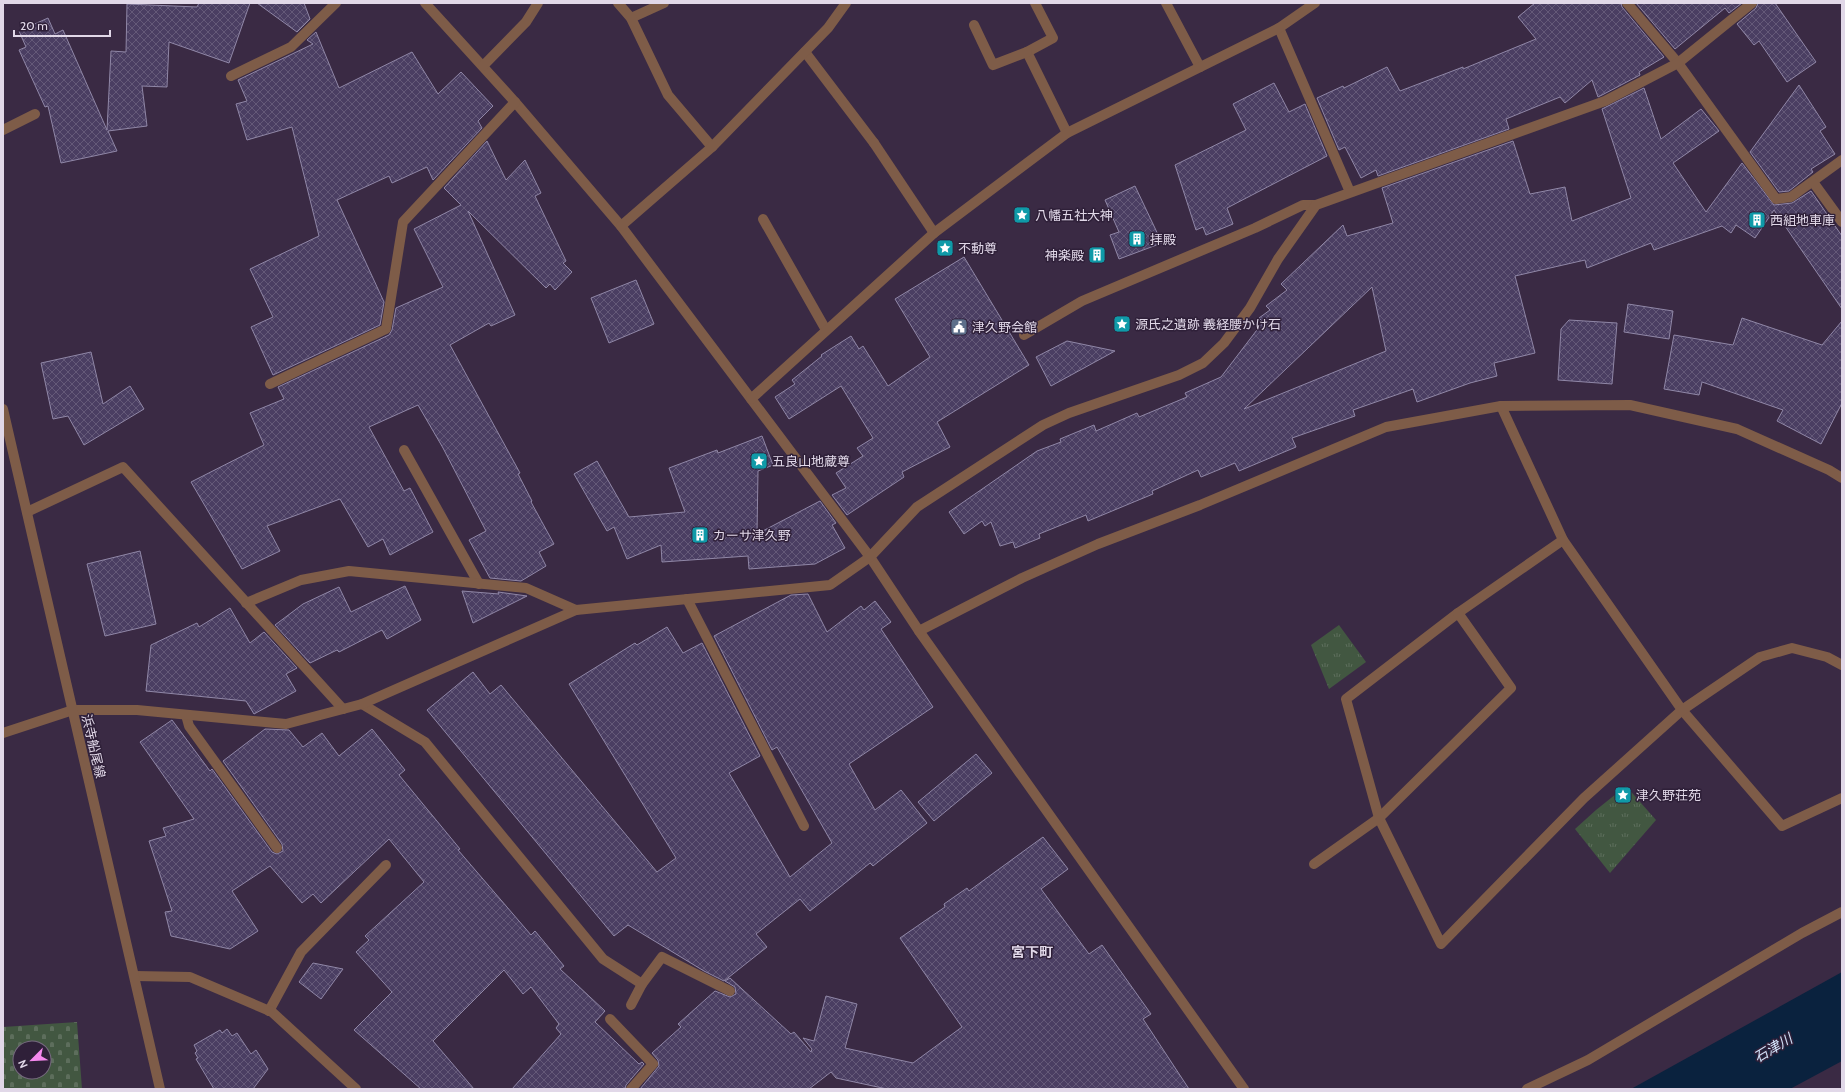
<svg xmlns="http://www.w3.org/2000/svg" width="1845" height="1092" font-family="Cabin,'Noto Sans JP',sans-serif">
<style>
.cemetery{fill:url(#cemetery-stones);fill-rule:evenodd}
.park{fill:url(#park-tufts)}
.water{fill:#0a223e}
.building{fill:url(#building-cross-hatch);stroke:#9087a7;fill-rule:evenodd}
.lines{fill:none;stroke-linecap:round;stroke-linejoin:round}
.service{stroke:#7e5c48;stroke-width:10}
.minor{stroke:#7e5c48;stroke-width:10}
.tertiary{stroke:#7e5c48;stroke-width:10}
.labels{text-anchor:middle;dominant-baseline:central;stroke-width:3;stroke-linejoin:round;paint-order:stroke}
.poi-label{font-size:13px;fill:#e1d8e8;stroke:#2f2039;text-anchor:start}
.street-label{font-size:13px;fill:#e1d8e8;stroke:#2f2039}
.neighbourhood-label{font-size:14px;font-weight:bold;fill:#e1d8e8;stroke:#2f2039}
.water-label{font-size:14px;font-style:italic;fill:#d2e3fa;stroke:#2f2039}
</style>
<defs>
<pattern id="cemetery-stones" width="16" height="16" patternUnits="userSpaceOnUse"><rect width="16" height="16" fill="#425741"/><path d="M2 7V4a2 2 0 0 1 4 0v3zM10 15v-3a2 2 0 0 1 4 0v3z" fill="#5d6e5c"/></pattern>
<pattern id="park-tufts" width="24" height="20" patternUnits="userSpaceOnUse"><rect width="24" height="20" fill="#425741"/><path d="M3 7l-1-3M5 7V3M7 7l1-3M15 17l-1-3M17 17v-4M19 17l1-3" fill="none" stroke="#5d6e5c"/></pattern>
<pattern id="building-cross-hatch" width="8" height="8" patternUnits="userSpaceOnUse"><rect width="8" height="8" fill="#4a3e62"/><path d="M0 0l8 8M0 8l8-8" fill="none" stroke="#645978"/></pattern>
</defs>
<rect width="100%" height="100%" fill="#3a2a44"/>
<path class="cemetery" d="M77,1022L82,1089H3V1027ZM20,1048H44V1072H20Z"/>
<g class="park">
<path d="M1339,625L1366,662L1329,689L1311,645Z"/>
<path d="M1626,786L1656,820L1610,873L1575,829L1596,810Z"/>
</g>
<path class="water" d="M1842,972V1061L1790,1089H1631Z"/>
<g class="building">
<path d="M199,3H250L229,63L169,42L167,87L142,86L147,126L108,131L117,151L61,163L48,106L45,107L19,50L26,47L19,31L48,18L55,34L63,30L107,130L111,51L126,52L127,4L197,7Z"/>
<path d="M257,3H304L310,19L297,32Z"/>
<path d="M1535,3H1621L1622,7L1664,57L1639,72L1640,75L1602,95L1598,97L1592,80L1565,103L1560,97L1506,119L1509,129L1378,176L1376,170L1361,178L1345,147L1339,150L1317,98L1343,86L1344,88L1387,67L1400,91L1463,67V69L1536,39L1518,17Z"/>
<path d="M1636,3H1742L1729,13L1725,8L1675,49Z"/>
<path d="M1758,3H1775L1816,62L1787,82L1759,41L1754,45L1737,24L1756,8Z"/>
<path d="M316,32L339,88L412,52L438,94L461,72L493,106L478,121L482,128L433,180L427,167L392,183L389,176L337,200L384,302L380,325L273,375L251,327L273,317L250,269L319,236L292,127L247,140L236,104L247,101L238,80L313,44L307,40Z"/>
<path d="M1274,83L1289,112L1305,104L1327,156L1227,208L1233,224L1206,235L1203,227L1196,230L1175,165L1246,130L1233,104Z"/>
<path d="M1799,85L1826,127L1820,131L1835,154L1811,169L1813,172L1789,191L1779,192L1750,152Z"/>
<path d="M1644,88L1661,139L1701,109L1719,131L1673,163L1706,212L1742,163L1774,205L1792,203L1811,191L1842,236V309L1774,210L1755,238L1736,225L1731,233L1722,226L1654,250L1651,243L1587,268L1585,260L1515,276L1535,353L1494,363L1497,376L1470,383L1417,402L1413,389L1353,410L1355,416L1292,438L1296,447L1239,471L1235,463L1201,477L1198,470L1152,491L1153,494L1088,521L1086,515L1039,534L1040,538L1015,548L1013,542L1000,546L991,522L985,526L982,521L964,534L949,512L1037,451L1061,442L1060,439L1094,425L1096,431L1137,413L1139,417L1187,397L1185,393L1221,377L1263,322L1259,318L1270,310L1266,306L1287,290L1281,284L1343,225L1347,236L1393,223L1382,188L1513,141L1530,194L1565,187L1572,221L1631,198L1602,109ZM1372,287L1386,351L1244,409Z"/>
<path d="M487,141L506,180L525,160L541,193L535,196L566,261L563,263L572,272L555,290L550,284L546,288L468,211L515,315L491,326L489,323L450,345L520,473L518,474L532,501L531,502L554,544L539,552L546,566L521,581L490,578L469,540L486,531L443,448L418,405L369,427L404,491L410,488L433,532L390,555L383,539L368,547L340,499L267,526L280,551L242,569L191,482L264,445L250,413L284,399L278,387L389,335L392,330L396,308L443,287L414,229L461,205L444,188Z"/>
<path d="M1135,186L1162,243L1119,259L1110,235L1119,232L1105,200Z"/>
<path d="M964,257L1029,365L937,422L950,447L902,472L904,477L847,515L832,495L846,488L836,473L863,456L857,448L873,438L841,386L789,419L775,397L795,384L792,380L822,356L821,355L851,336L859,349L863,346L888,386L930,357L895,299Z"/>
<path d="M636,280L654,324L609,343L591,298Z"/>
<path d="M1628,304L1673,311L1669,339L1624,332Z"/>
<path d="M1742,318L1822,345L1842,321V403L1821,444L1777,421L1783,410L1702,382L1699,395L1664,389L1674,335L1733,345Z"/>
<path d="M1569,320L1617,323L1612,384L1558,380L1561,329Z"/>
<path d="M1067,341L1115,351L1051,386L1036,357Z"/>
<path d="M91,352L103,404L130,386L144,409L84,445L68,416L53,419L41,363Z"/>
<path d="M762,436L773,465L758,471L757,534L820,501L836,523L832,525L845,548L815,564L749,569L748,556L662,562L661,545L627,559L614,527L607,531L574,474L597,461L629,517L685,512L669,468L717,450L718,453Z"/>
<path d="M140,551L156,624L105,636L87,564Z"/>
<path d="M405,586L421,620L387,639L382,630L339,652L337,650L310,663L275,625L303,604L339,587L351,612Z"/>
<path d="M462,591L499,594L498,592L527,596L473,623Z"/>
<path d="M808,594L827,632L861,606L864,610L875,601L891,622L881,629L933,707L849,764L875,810L901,790L927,823L873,866L870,863L810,911L800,899L756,934L767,947L724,981L704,971L628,925L614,936L427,710L473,672L490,694L501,685L657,872L676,858L569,684L635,643L637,645L667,627L683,653L702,643L760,756L729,773L790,877L832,843L777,747L772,750L714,636L791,595Z"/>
<path d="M230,608L250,643L264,632L297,668L286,674L296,691L254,714L246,701L146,691L151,645L197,623L199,627Z"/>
<path d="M172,720L210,771L212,769L272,852L277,854L283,851L282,844L223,761L265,729L289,730L303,747L322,733L339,756L372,729L405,770L399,775L460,849L458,850L531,935L535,931L564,966L560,969L605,1011L595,1022L639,1064L642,1062L644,1064L626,1085L625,1089H512L561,1034L556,1028L559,1024L531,987L523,994L504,970L433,1041L474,1089H421L354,1030L392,992L356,952L369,940L365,936L424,882L389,839L321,903L313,894L302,903L270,866L232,891L258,931L230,949L171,936L165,912L172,911L149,841L166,836L163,828L194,819L140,742Z"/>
<path d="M976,754L992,773L934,821L918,802Z"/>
<path d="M1043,837L1068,869L1041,889L1089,954L1102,945L1151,1014L1143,1019L1189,1089H887L836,1078L831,1072L809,1089H640L659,1066L658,1060L652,1053L681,1027L678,1024L715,991L730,997L736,994L735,987L725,981L730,978L791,1034L794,1032L811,1052L812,1049L803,1038L814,1041L826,996L857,1004L845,1048L913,1063L962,1027L900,938L945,907L944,904L967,888L969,891Z"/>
<path d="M313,963L343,969L321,999L299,982Z"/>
<path d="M227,1029L232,1036L237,1033L251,1054L256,1050L268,1069L253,1089H214L196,1059L198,1058L195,1053L197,1051L194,1045L220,1030L222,1033Z"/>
</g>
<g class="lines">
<g class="service">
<path d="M1035,3L1053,38L1027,52L1067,133"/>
<path d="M631,18L664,3"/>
<path d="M974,25L993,65L1027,52"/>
<path d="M805,52L874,143"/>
<path d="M3,130L35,114"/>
<path d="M1024,335L1082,301L1255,228L1303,205H1316"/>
<path d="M186,715L189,726L277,848"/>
<path d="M269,1011L301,952L386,865"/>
</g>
<g class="minor">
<path d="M425,3L515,102L621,226L870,557L919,631L1244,1089"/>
<path d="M618,3L631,18L668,95L712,147"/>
<path d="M1166,3L1200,67"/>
<path d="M1627,3L1678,63L1776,199L1791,197L1842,160"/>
<path d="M1279,28L1350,192"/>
<path d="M483,66L526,22L538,3"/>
<path d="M231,76L291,47L336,3"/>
<path d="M874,143L934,233"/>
<path d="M1813,182L1842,222"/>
<path d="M763,219L826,330"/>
<path d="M621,226L712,147L828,28L846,3"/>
<path d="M270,384L386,329L403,222L515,102"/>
<path d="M751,399L934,233L1067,133L1279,28L1315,3"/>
<path d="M1501,406L1563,540L1682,710L1782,826L1842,798"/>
<path d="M404,450L479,584"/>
<path d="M27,512L123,467L343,709"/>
<path d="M1563,540L1458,613L1346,699L1379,818L1441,944L1584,798L1682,710L1760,657L1792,648L1827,657L1842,665"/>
<path d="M687,599L804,826"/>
<path d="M246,603L301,580L349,571L526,588L576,610"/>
<path d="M919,631L1022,578L1098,544L1200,505L1386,427L1501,406L1630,405L1737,429L1829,470L1842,478"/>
<path d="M362,704L425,742L603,959L642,984"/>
<path d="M3,733L73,710H137L286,724L362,704L576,610L830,585L870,557L917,507L1043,425L1069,413L1179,375L1203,363L1224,343L1250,308L1278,259L1316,205L1605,101L1678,63L1752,3"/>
<path d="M1314,864L1379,818L1511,688L1458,613"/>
<path d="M135,976L190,977L272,1012L356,1089"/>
<path d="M631,1005L642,984L662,957L730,991"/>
<path d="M610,1019L653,1064L631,1089"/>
<path d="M1527,1089L1588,1060L1802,933L1842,912"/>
</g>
<path class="tertiary" d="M3,409L160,1089"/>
</g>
<defs>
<g id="sight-square" transform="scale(0.9)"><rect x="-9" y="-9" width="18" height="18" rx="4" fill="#0f9aa8" stroke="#2f2039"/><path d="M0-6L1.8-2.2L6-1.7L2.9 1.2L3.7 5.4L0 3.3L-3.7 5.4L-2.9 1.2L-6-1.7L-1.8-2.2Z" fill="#fff"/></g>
<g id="building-square" transform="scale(0.9)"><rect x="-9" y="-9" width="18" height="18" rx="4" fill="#0f9aa8" stroke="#2f2039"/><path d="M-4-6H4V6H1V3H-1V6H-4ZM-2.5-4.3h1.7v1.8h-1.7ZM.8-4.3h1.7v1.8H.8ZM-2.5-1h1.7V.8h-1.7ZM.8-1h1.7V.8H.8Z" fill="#fff"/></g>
<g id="civic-square" transform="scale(0.9)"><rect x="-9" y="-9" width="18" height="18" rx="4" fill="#5c6f8a" stroke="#2f2039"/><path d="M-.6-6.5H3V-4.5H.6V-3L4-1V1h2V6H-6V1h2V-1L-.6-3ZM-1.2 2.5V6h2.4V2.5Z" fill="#fff"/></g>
</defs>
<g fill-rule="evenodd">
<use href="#sight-square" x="1022" y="215"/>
<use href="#building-square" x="1757" y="220"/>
<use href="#building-square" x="1137" y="239"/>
<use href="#sight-square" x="945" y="248"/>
<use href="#building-square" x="1097" y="255"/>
<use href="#sight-square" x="1122" y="324"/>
<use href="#civic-square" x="959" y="327"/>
<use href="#sight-square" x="759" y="461"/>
<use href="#building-square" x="700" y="535"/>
<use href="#sight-square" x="1623" y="795"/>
</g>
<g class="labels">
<g class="poi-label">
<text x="1035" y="215">八幡五社大神</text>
<text x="1770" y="220">西組地車庫</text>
<text x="1150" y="239">拝殿</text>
<text x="958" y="248">不動尊</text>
<text x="1084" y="255" text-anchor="end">神楽殿</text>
<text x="1135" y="324">源氏之遺跡 義経腰かけ石</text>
<text x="972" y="327">津久野会館</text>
<text x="772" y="461">五良山地蔵尊</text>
<text x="713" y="535">カーサ津久野</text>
<text x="1636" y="795">津久野荘苑</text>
</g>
<g class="street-label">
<text transform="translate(94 746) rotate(77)">浜寺船尾線</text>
</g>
<g class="neighbourhood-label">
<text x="1032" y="952">宮下町</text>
</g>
<g class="water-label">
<text transform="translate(1773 1048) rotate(-31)">石津川</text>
</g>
</g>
<rect width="1845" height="1092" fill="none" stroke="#e1d8e8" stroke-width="8"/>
<g transform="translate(32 1060) rotate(246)"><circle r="19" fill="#2f2039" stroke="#766a7f"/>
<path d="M0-3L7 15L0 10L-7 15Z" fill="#f589ee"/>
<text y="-6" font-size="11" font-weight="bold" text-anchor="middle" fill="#e1d8e8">N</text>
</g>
<path d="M14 30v6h96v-6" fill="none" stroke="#e1d8e8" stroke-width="2"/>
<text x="20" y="30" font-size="12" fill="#e1d8e8" stroke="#2f2039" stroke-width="3" paint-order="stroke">20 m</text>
</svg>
